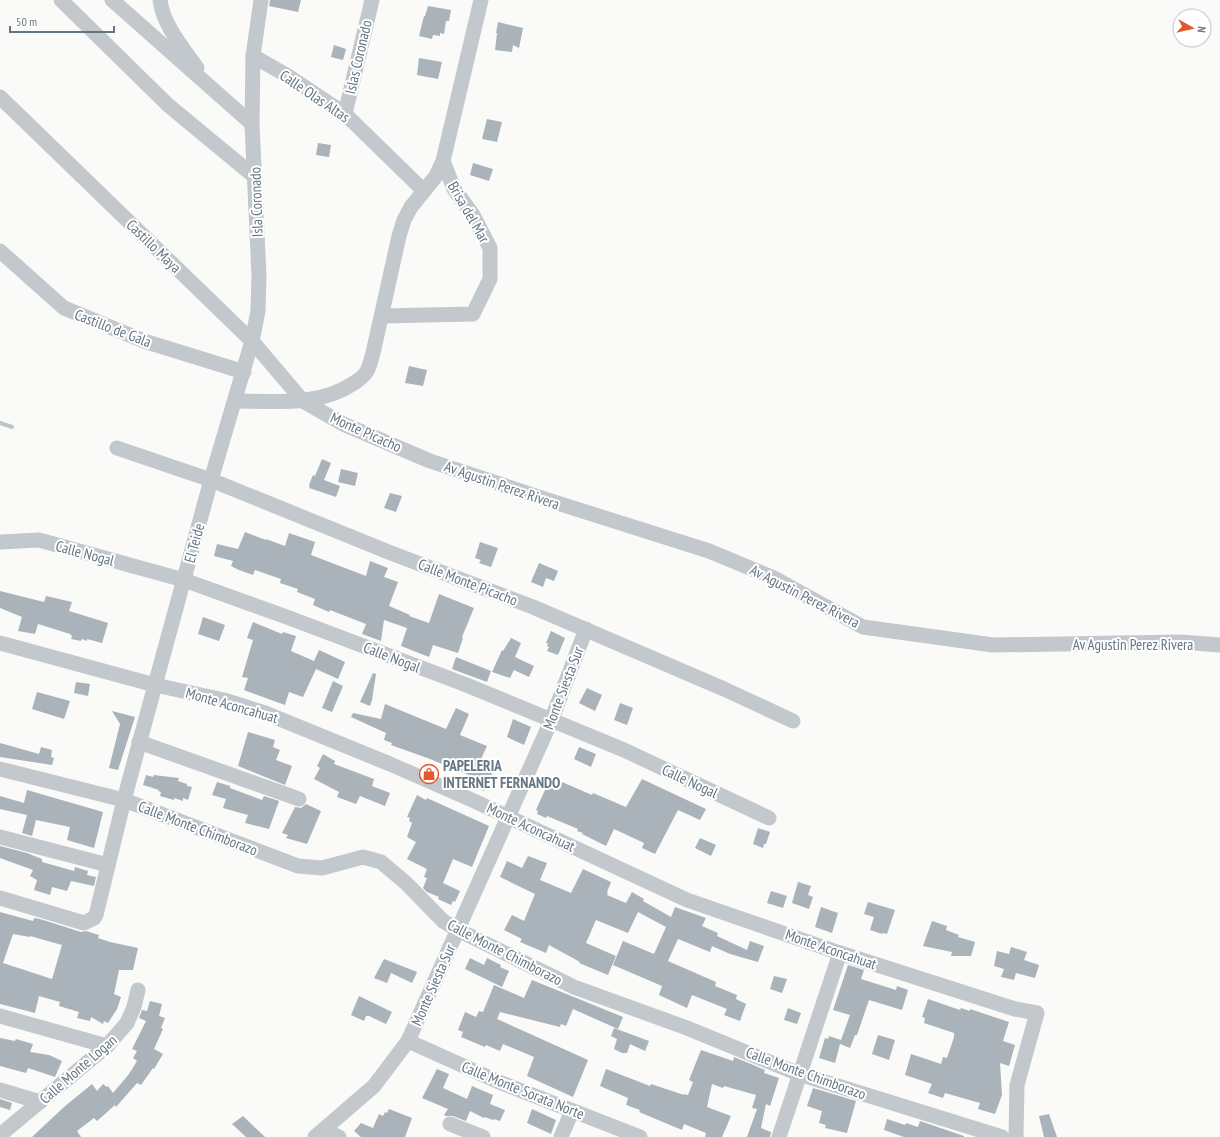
<svg xmlns="http://www.w3.org/2000/svg" width="1220" height="1137" font-family="'PT Sans Narrow',sans-serif">
<style>
.lines{fill:none;stroke-linecap:round;stroke-linejoin:round}
.stream{stroke:#bbc7cb;stroke-width:4}
.building{fill:#aab3b9;fill-rule:evenodd}
.minor{stroke:#c3c8cc;stroke-width:15}
.labels{text-anchor:middle;dominant-baseline:central;stroke-width:4;stroke-linejoin:round;paint-order:stroke}
.street-label{font-size:15px;fill:#657683;stroke:#fff}
.poi-label{font-size:15px;font-weight:bold;fill:#657683;stroke:#fff;text-anchor:start}
</style>
<rect width="100%" height="100%" fill="#fafaf8"/>
<g class="lines">
<path class="stream" d="M0,423L12,427"/>
</g>
<g class="building">
<path d="M270,0H301L298,12L269,6Z"/>
<path d="M428,6L451,10L449,21H446L444,34L440,33V36L433,35L432,39L419,36L424,16H425Z"/>
<path d="M498,22L523,28L519,48L513,45L512,52L495,50L497,33H496Z"/>
<path d="M334,45L346,49L343,60L331,57Z"/>
<path d="M419,58L442,62L438,79L417,75Z"/>
<path d="M487,119L502,122L497,142L482,139Z"/>
<path d="M318,143L331,145L329,157L316,155Z"/>
<path d="M473,163L493,169L489,181L470,175Z"/>
<path d="M409,366L427,370L423,386L405,383Z"/>
<path d="M322,459L331,463L324,480L340,486L336,497L309,488L310,486L309,485L313,475L315,476Z"/>
<path d="M341,469L358,473L355,486L338,482Z"/>
<path d="M390,493L402,496L396,512L384,508Z"/>
<path d="M245,532L266,540V539L285,546L289,533L315,542L311,555L366,576L370,561L388,568L384,577L398,582L389,606L410,615L409,616L429,623L439,594L474,608L462,637L463,638L458,653L433,645L429,657L401,646L407,628L384,620L381,641L362,634L366,624L330,610L329,612L313,605L315,599L297,592L298,589L280,583L281,579L255,570L253,575L239,570L231,566L233,561L214,556L217,544L238,549Z"/>
<path d="M480,542L498,548L491,567L479,563L481,560L475,558Z"/>
<path d="M539,563L558,571L554,581L546,578L543,587L531,582Z"/>
<path d="M0,591L44,602L46,596L72,602L69,611L108,623L102,643L87,639V641L82,639L81,641L71,639L72,636L70,634L38,624L35,634L18,631L22,617L0,608Z"/>
<path d="M203,617L225,625L219,641L198,634Z"/>
<path d="M253,622L282,634L283,632L296,636L291,651L314,661L319,650L345,662L338,679L316,669L303,697L289,692L285,705L244,690L248,678L242,677L253,640L247,638Z"/>
<path d="M551,631L565,638L558,655L547,651L549,647L547,646L548,643H546Z"/>
<path d="M511,638L521,643L515,657L534,666L529,677L514,670L510,678L492,672L502,650L503,651Z"/>
<path d="M456,657L491,671L487,682L452,669Z"/>
<path d="M373,673L376,674L372,700L370,706L360,702Z"/>
<path d="M333,681L343,686L332,712L322,708Z"/>
<path d="M76,682L90,684L88,696L74,693Z"/>
<path d="M587,688L602,695L595,711L579,703Z"/>
<path d="M37,692L70,701L64,719L32,709Z"/>
<path d="M620,703L633,708L627,725L614,720Z"/>
<path d="M385,704L446,729L456,708L469,714L460,735L487,746L480,761L495,767L484,791L470,785L473,777L443,763L442,764L430,759L391,745L392,743L384,740L386,733L351,717L353,713L381,719Z"/>
<path d="M112,711L135,717L118,770L109,768L120,724Z"/>
<path d="M513,719L531,727L524,745L507,737Z"/>
<path d="M248,732L275,740L273,747L280,750L276,760L292,766L285,785L238,766Z"/>
<path d="M0,743L39,754L41,747L52,750L51,757L54,758L52,765L0,757Z"/>
<path d="M579,747L596,754L591,767L574,759Z"/>
<path d="M323,754L335,761L334,764L374,779L372,786L390,793L385,806L360,796L356,804L337,797L339,792L314,779L320,768L317,766Z"/>
<path d="M146,775L153,777L154,775L179,778L178,781L187,784V786L192,787L188,800L183,798V801L174,798V800L160,796L161,792L158,791L159,790L143,785Z"/>
<path d="M642,779L706,809L700,820L678,810L655,854L642,848L644,843L614,829L606,846L582,834L583,833L577,831L578,829L547,816L546,818L537,814L538,811L536,810L549,781L560,786L562,782L592,795L593,793L626,807Z"/>
<path d="M217,782L230,786V788L262,800L264,796L279,801L269,829L245,823L248,815L223,808L226,799L212,795Z"/>
<path d="M27,790L103,812L94,848L67,840L70,827L36,820L32,836L22,833L27,815L0,809V796L24,803Z"/>
<path d="M417,795L426,800L427,798L489,826L472,867L453,859L443,883L460,891L455,902L453,901L451,905L438,899L439,897L427,892L423,888L427,878L424,877L427,869L407,859L416,842L407,837L412,823L409,821L410,818L407,817Z"/>
<path d="M306,804L321,811L307,844L286,838L288,835L282,833L295,807L301,808Z"/>
<path d="M758,828L770,832L766,844H764L763,848L753,844Z"/>
<path d="M700,838L716,845L711,856L695,848Z"/>
<path d="M0,846L27,853L42,859V862L74,871L75,867L88,871L87,875L96,877L94,886L71,881L67,891L52,887L50,895L34,890L37,880L30,876L33,870L0,858Z"/>
<path d="M528,856L547,863L540,880L571,893L583,869L611,882L607,892L608,893L607,895L626,903L632,892L644,899L643,901L671,917L675,907L706,918L702,926L718,933L717,936L747,950L750,941L764,946L758,962L730,954L712,946L710,952L678,939L668,961L716,982L715,986L737,995L736,999L746,1004L740,1021L724,1015L727,1009L692,995L687,1008L659,995L662,986L613,965L623,941L654,954L666,927L638,912L628,933L596,920L586,943L616,956L608,975L579,963L580,962L549,945L546,953L520,942L522,939L504,930L512,915L524,921L535,894L500,877L507,861L522,868Z"/>
<path d="M798,882L811,886L808,895L813,897L809,909L792,903Z"/>
<path d="M771,891L787,896L783,908L767,903Z"/>
<path d="M868,902L895,910L887,934L883,933L882,934L870,930L874,917L864,914Z"/>
<path d="M821,907L838,913L832,933L815,927Z"/>
<path d="M0,912L33,921L34,918L40,919L81,932L86,931L99,935L98,938L110,942L138,948L133,970H119L114,994L121,997L117,1009L108,1023L104,1021L103,1024L91,1017L90,1021L77,1018L79,1012L59,1006L60,1002L39,996L35,1013L0,1004ZM13,934L30,937V936L62,945L52,979L3,963Z"/>
<path d="M932,921L947,926L946,930L959,935L958,937L975,942L971,956H951L952,952L923,946Z"/>
<path d="M1011,947L1027,952L1024,960L1039,965L1035,978L1016,973L1014,980L1001,977L1004,969L994,966L997,951L1009,954Z"/>
<path d="M470,958L484,965L487,958L501,965L500,967L509,971L502,987L465,969Z"/>
<path d="M384,959L417,972L412,983L391,973L387,983L374,978Z"/>
<path d="M848,965L864,970L861,979L896,990L897,986L908,990L902,1010L869,1000L857,1035H855L850,1048L840,1044L835,1063L819,1058L825,1038L828,1039L829,1036L841,1040L850,1015L833,1010Z"/>
<path d="M774,976L787,979L782,993L770,989Z"/>
<path d="M532,980L623,1017L618,1029L573,1009L566,1026L561,1024L560,1027L500,1012L497,1019L588,1060L573,1097L527,1076L534,1057L503,1044L500,1051L486,1045L485,1047L461,1037L463,1032L458,1030L465,1012L476,1017L479,1011L483,1012L494,985L524,998Z"/>
<path d="M359,996L392,1012L386,1024L369,1016H366L364,1021L351,1015Z"/>
<path d="M928,999L960,1010L961,1008L970,1011V1009L1009,1022L1003,1041L1015,1045L1009,1066L1000,1063L1002,1095L995,1114L978,1109L980,1103L945,1093L943,1098L928,1093L932,1084L905,1075L911,1054L941,1064L943,1057L947,1058L954,1037V1033L924,1023L925,1018L922,1017Z"/>
<path d="M150,1001L162,1004L159,1016L165,1018L161,1028L163,1029L154,1049L163,1054L154,1069L153,1068L141,1085L137,1083L116,1107L115,1105L97,1121L94,1118L77,1131L81,1137H32L64,1107L92,1084L97,1091L103,1084L107,1087L108,1086L113,1093L129,1074L137,1061L133,1058L137,1051L132,1049L146,1021L139,1018L142,1010L147,1011Z"/>
<path d="M788,1008L801,1013L797,1024L784,1020Z"/>
<path d="M614,1028L649,1041L645,1051L630,1044L627,1053H622L614,1049L617,1039L611,1036Z"/>
<path d="M878,1035L895,1040L889,1060L872,1054Z"/>
<path d="M0,1038L15,1041L16,1039L33,1044L30,1052L49,1055L62,1061L55,1077L28,1068L26,1073L0,1066Z"/>
<path d="M701,1050L733,1061L734,1057L765,1070L764,1073L779,1078L770,1106L766,1104L761,1128L771,1132L770,1137H747L757,1109L752,1108L756,1095L724,1086L723,1088L712,1084L707,1107L731,1116L722,1137H705L706,1133L684,1124L682,1130L639,1112L640,1110L626,1105L628,1098L600,1086L606,1069L650,1086L651,1084L684,1095V1094L688,1095L693,1082L689,1080Z"/>
<path d="M437,1069L449,1074L443,1088L467,1099L472,1086L493,1095L490,1104L505,1110L500,1121L494,1119L493,1120L485,1117L484,1118L470,1111L466,1121L453,1116H446L444,1115L448,1109L422,1098Z"/>
<path d="M813,1088L856,1101L847,1133L825,1128L826,1125L819,1123L822,1111L807,1106Z"/>
<path d="M0,1099L12,1103L10,1110L0,1107Z"/>
<path d="M389,1109L412,1118L405,1137H361L354,1131L361,1123L373,1128L379,1114L383,1116L385,1112L387,1113Z"/>
<path d="M532,1109L556,1120L551,1134L527,1123Z"/>
<path d="M1049,1114L1057,1137H1044L1039,1116Z"/>
<path d="M243,1116L265,1137H246L232,1124Z"/>
<path d="M887,1119L905,1125L906,1123L918,1127L920,1121L964,1136V1137H904L884,1130Z"/>
</g>
<g class="lines">
<g class="minor">
<path d="M61,0L168,105L255,177"/>
<path d="M112,0L252,124"/>
<path d="M160,0C163,25 183,48 197,68"/>
<path d="M253,56L288,76L345,114L424,191"/>
<path d="M0,97L252,341L303,401L343,424L430,461L548,500L709,551L774,578L863,627L993,645L1180,642L1220,645"/>
<path d="M345,114L372,0"/>
<path d="M0,251L64,308L144,341L244,372"/>
<path d="M382,316L473,314L490,279V248L473,215L454,189L443,161L481,0"/>
<path d="M235,401C274,401 319,407 354,383C359,380 364,376 367,371C370,366 371,359 373,353L399,236L404,220L411,207L436,176L443,161"/>
<path d="M117,448L211,480L391,553L533,607L724,689L793,721"/>
<path d="M0,542L39,540L184,580L284,616L464,684L624,750L769,818"/>
<path d="M0,643L155,685L224,700L265,713L390,764L472,800L687,900L840,953L1015,1009L1037,1013L1017,1085L1016,1137"/>
<path d="M139,742L299,799"/>
<path d="M0,769L124,800L298,866L322,868L363,857L381,862L406,883L443,921L458,930L574,987L687,1028L799,1074L1002,1137"/>
<path d="M0,837L108,865"/>
<path d="M0,898L84,923L94,918L96,915L124,800L155,685L211,480L252,341L258,311L259,276L252,124L253,56L261,0"/>
<path d="M0,1016L107,1046"/>
<path d="M408,1041L499,1082L640,1137"/>
<path d="M0,1090L40,1102"/>
<path d="M450,1124L483,1137"/>
<path d="M324,1130L339,1137"/>
<path d="M0,1135L107,1046L127,1023L134,1007L138,990"/>
<path d="M315,1137L374,1086L408,1041L551,721L586,629"/>
<path d="M561,1137L572,1111"/>
<path d="M779,1137L840,953"/>
</g>
</g>
<defs>
<g id="shop-ring" transform="scale(1)"><circle r="9.5" fill="#fff" stroke="#e4572e" stroke-width="1.5"/><path d="M-5-2.5h2.3a2.7 3.5 0 0 1 5.4 0H5L5.5 6h-11ZM-1.5-2.5h3a1.5 2.3 0 0 0-3 0Z" fill="#e4572e"/></g>
</defs>
<g fill-rule="evenodd">
<use href="#shop-ring" x="429" y="774"/>
</g>
<g class="labels">
<g class="street-label">
<text transform="translate(358 57) rotate(-77)">Islas Coronado</text>
<text transform="translate(315 96) rotate(34)">Calle Olas Altas</text>
<text transform="translate(256 202) rotate(-92)">Isla Coronado</text>
<text transform="translate(469 212) rotate(60)">Brisa del Mar</text>
<text transform="translate(154 246) rotate(44)">Castillo Maya</text>
<text transform="translate(113 328) rotate(21)">Castillo de Gala</text>
<text transform="translate(366 432) rotate(24)">Monte Picacho</text>
<text transform="translate(502 485) rotate(19)">Av Agustin Perez Rivera</text>
<text transform="translate(194 543) rotate(-75)">El Teide</text>
<text transform="translate(85 553) rotate(15)">Calle Nogal</text>
<text transform="translate(468 582) rotate(21)">Calle Monte Picacho</text>
<text transform="translate(805 596) rotate(27)">Av Agustin Perez Rivera</text>
<text x="1133" y="644">Av Agustin Perez Rivera</text>
<text transform="translate(392 657) rotate(21)">Calle Nogal</text>
<text transform="translate(563 688) rotate(-69)">Monte Siesta Sur</text>
<text transform="translate(232 705) rotate(16)">Monte Aconcahuat</text>
<text transform="translate(690 781) rotate(25)">Calle Nogal</text>
<text transform="translate(531 827) rotate(25)">Monte Aconcahuat</text>
<text transform="translate(198 828) rotate(21)">Calle Monte Chimborazo</text>
<text transform="translate(831 949) rotate(19)">Monte Aconcahuat</text>
<text transform="translate(505 952) rotate(27)">Calle Monte Chimborazo</text>
<text transform="translate(433 985) rotate(-66)">Monte Siesta Sur</text>
<text transform="translate(78 1069) rotate(-41)">Calle Monte Logan</text>
<text transform="translate(806 1073) rotate(20)">Calle Monte Chimborazo</text>
<text transform="translate(523 1090) rotate(22)">Calle Monte Sorata Norte</text>
</g>
<g class="poi-label">
<text x="443" y="765">PAPELERIA<tspan x="443" dy="17">INTERNET FERNANDO</tspan></text>
</g>
</g>
<g transform="translate(1192 28) rotate(98)"><circle r="19" fill="#ffffff" stroke="#c1c8cd"/>
<path d="M0-3L7 15L0 10L-7 15Z" fill="#e4572e"/>
<text y="-6" font-size="11" font-weight="bold" text-anchor="middle" fill="#657683">N</text>
</g>
<path d="M10 26v6h104v-6" fill="none" stroke="#657683" stroke-width="2"/>
<text x="16" y="26" font-size="12" fill="#657683" stroke="#ffffff" stroke-width="3" paint-order="stroke">50 m</text>
</svg>
